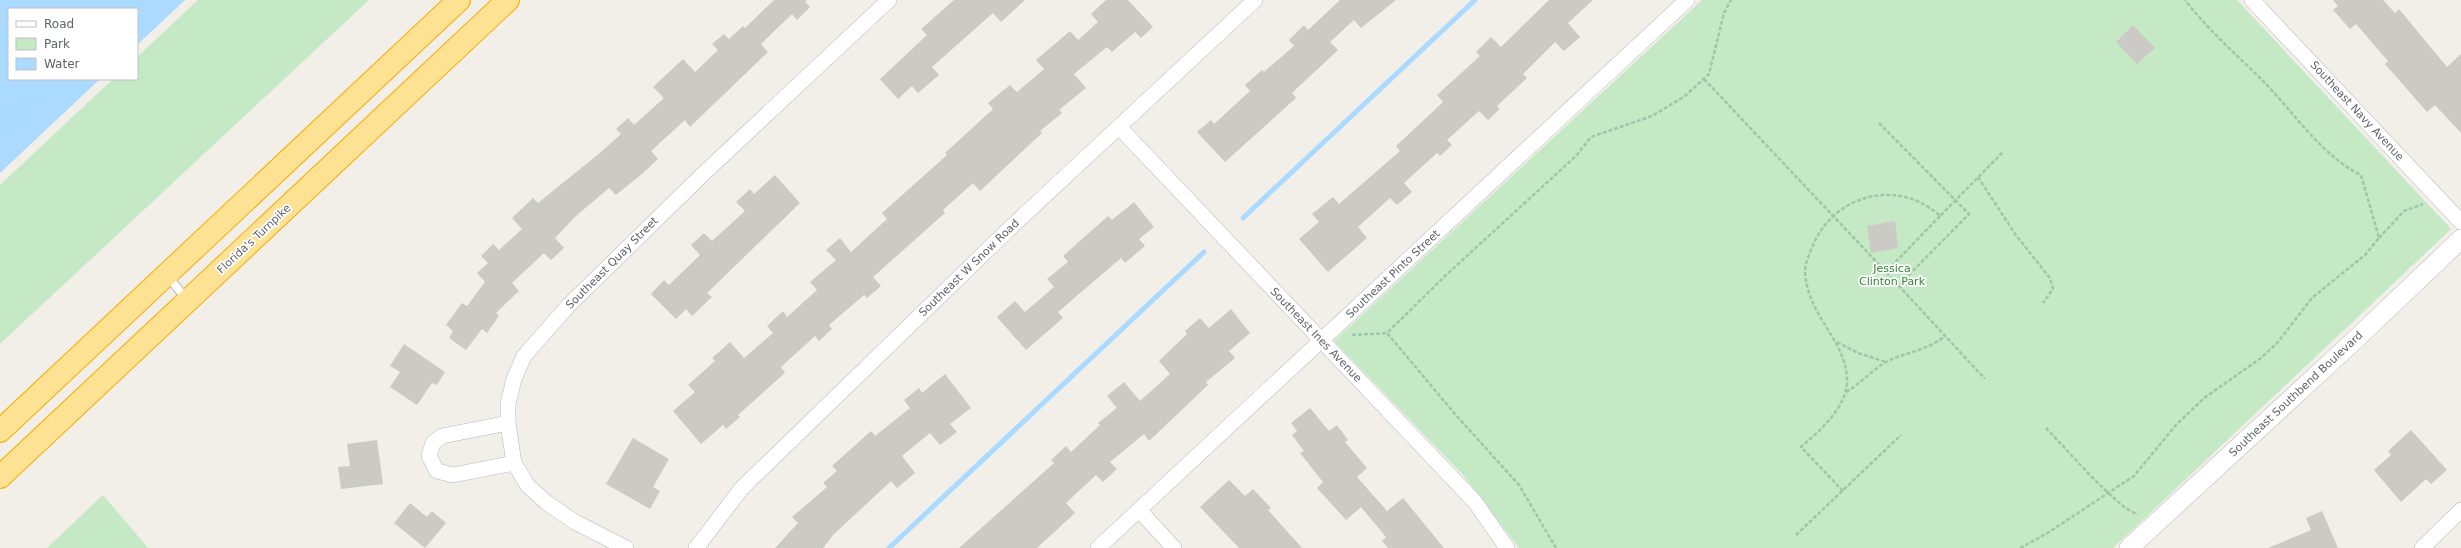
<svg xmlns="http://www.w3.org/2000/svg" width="2461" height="548" font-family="'DejaVu Sans',sans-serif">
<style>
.green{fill:#c5e8c5}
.water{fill:#aadaff}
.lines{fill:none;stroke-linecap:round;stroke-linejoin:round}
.stream{stroke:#aadaff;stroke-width:5}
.building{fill:#cccac5}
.service-casing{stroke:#b5b8bc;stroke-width:10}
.minor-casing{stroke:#b5b8bc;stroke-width:16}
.tertiary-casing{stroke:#b5b8bc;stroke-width:20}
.motorway-casing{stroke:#f9ab00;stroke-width:24}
.path{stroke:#9cc7a9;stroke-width:2.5;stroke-dasharray:4 2;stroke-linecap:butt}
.service{stroke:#fff;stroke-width:8}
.minor{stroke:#fff;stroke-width:15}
.tertiary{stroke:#fff;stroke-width:19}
.motorway{stroke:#fde293;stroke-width:22}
.labels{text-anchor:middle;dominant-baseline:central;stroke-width:3.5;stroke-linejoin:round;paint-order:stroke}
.street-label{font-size:11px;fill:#5f6368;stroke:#fff}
.park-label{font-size:11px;fill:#348238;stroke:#fff}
</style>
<rect width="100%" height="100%" fill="#f1efe8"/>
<g class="green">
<path d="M198,0H369L0,344V185L113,79H137V57Z"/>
<path d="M1702,0H2237L2451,229L2113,548H1519L1464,476L1334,341Z"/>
<path d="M103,495L148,548H47Z"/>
</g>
<path class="water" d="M0,0H185L137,45V9H9V79H100L0,173Z"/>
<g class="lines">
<g class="stream">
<path d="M1243,218L1475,0"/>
<path d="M889,548L1204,252"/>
</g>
</g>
<g class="building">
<path d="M774,0H807L805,2L810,7L797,20L792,14L761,44L768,52L690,127L685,120L651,151L658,159L643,173L616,195L609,188L576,216L555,238L564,248L551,260L544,253L512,283L519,291L496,313L499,316L487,333L482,329L466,350L449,338L453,331L446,325L462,303L467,306L485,282L477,273L488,263L481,256L493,244L499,250L522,229L512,218L533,198L538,203L601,152L621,134L616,129L628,118L634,125L664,98L653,87L683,59L695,72L718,50L712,44L724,34L729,39L743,26L745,28Z"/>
<path d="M954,0H1025L1001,22L993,13L932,67L939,75L918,93L912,86L898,99L880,79L927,35L921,29Z"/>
<path d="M1106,0H1128L1153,27L1141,38L1135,32L1112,52L1107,47L1074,74L1086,88L1059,110L1062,113L1040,131L1042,133L980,191L973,183L943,210L945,213L873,277L881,286L867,298L864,295L829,325L832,329L819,341L815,336L781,367L785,373L738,415L740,417L726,429L723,425L701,444L673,411L695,392L688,385L715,361L712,358L730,342L744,358L773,333L767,326L783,311L787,317L817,290L810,282L836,260L826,250L840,238L851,252L887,219L882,213L947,155L945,153L993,109L988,103L1010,85L1017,92L1044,69L1036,60L1070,31L1078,40L1098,22L1091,14Z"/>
<path d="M1340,0H1396L1361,28L1354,20L1330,42L1338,50L1292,93L1296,98L1225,162L1197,132L1211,120L1214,124L1250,91L1245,85L1262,70L1264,72L1294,46L1289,40L1304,25L1308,30Z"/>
<path d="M1549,0H1593L1568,23L1580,37L1564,51L1555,42L1523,74L1527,78L1497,106L1500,109L1488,120L1479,111L1447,140L1452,145L1440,156L1437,153L1404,183L1412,192L1397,205L1390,198L1358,227L1367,238L1328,272L1299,239L1319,222L1312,214L1333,197L1339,204L1400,151L1396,146L1443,102L1437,95L1480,56L1476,52L1491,37L1501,47Z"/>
<path d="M2333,0H2383L2395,13L2399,9L2447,67L2461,54V133L2435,105L2427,112L2385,64L2388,61L2356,24L2350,29L2333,10L2338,6Z"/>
<path d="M2133,25L2155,48L2137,64L2116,42Z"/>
<path d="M775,175L800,203L707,293L712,297L692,316L686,309L676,319L651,294L664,280L669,285L700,255L691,245L704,233L712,241L745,211L736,202L750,189L754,194Z"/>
<path d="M1134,202L1154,227L1139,239L1145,246L1125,263L1121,258L1058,312L1063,318L1026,350L997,317L1015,301L1025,312L1054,287L1047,279L1068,262L1063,256L1108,216L1112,220Z"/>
<path d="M1895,221L1898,248L1871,253L1867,226Z"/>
<path d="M1231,309L1250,333L1229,351L1235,358L1206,382L1208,385L1149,441L1144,434L1110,462L1117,469L1103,482L1096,475L1066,503L1075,513L1037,548H959L1054,463L1051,460L1066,446L1071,452L1100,425L1098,423L1117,408L1107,396L1124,382L1140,401L1170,374L1159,361L1187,334L1185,331L1200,318L1209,328Z"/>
<path d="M404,344L445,372L437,385L432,383L417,405L390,387L400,372L390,366Z"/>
<path d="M945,374L971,408L950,424L957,432L940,445L930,433L902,456L915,473L897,488L891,481L833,535L823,548H775L798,523L792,517L827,487L823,483L837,471L832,466L871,431L875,436L910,408L904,400L919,388L922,393Z"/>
<path d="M1310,408L1329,431L1337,425L1348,440L1345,442L1367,468L1357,477L1387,511L1403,498L1444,548H1388L1382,541L1386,537L1361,507L1346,520L1317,488L1323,482L1300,453L1304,451L1292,435L1297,431L1291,423Z"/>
<path d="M2411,430L2447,470L2431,484L2426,479L2401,502L2374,470L2391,455L2388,451Z"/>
<path d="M633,438L669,459L653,487L660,491L650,509L606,484Z"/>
<path d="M377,440L383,484L341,489L338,467L350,466L347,444Z"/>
<path d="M1229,480L1245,496L1253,489L1271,508L1268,510L1302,548H1239L1200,507Z"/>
<path d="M410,503L427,517L432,511L446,523L425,548L394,523Z"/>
<path d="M2322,511L2338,548H2268L2311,530L2306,518Z"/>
</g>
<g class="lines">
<g class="service-casing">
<path id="service" d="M167,275L187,300"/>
</g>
<g class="minor-casing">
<g id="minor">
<path d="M2252,0L2461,222"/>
<path d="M1120,128L1475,502L1507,548"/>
<path d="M508,423L442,436L433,443L429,456L437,471L453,475L514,463"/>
<path d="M1140,511L1174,548"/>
<path d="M626,548L575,522L547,503L528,486L514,463L508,423V404L514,379L524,356L569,305L702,175L889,0"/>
<path d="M696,548L742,488L1007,231L1255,0"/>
<path d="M1098,548L1687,0"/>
<path d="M2422,548L2461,510"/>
</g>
</g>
<g class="tertiary-casing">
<path id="tertiary" d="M2129,548L2357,338L2461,239"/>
</g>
<g class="motorway-casing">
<g id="motorway">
<path d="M0,431L459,0"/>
<path d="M0,477L508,0"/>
</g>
</g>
<g class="path">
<path d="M1704,79L1886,272"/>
<path d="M1879,123L1969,214L1898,286"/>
<path d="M1978,177L2015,234L2050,278L2053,289L2043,303"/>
<path d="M1940,216L1886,272L1985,379"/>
<path d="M2379,238L2404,211L2423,204"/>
<path d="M1352,335L1387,333"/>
<path d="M1837,342L1858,353L1886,362"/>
<path d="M1846,392C1860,384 1871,371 1886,362C1905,352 1927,351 1945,336"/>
<path d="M2046,428C2062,444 2120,512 2138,514"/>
<path d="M1843,491L1801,447C1820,431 1849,405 1847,378C1844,337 1808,317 1805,272C1805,263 1810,252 1814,243C1836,194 1899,178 1940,216L2004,151"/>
<path d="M1796,535L1901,435"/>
<path d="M1556,548L1519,485L1455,414L1387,333L1445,276L1576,156L1591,137L1652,116L1685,96L1709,74L1724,13L1731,0"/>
<path d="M2020,548L2046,534L2134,476L2176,425L2204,398L2261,358L2278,342L2312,298L2365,255L2379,238L2361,175C2322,156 2295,114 2265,83C2238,56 2209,31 2185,0"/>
</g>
<use href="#service" class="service"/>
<use href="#minor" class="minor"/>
<use href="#tertiary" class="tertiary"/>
<use href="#motorway" class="motorway"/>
</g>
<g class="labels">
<g class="street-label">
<text transform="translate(2357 111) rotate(47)">Southeast Navy Avenue</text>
<text transform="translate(254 239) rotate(-43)">Florida's Turnpike</text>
<text transform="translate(612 263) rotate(-45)">Southeast Quay Street</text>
<text transform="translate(969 268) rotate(-44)">Southeast W Snow Road</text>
<text transform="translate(1393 274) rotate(-43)">Southeast Pinto Street</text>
<text transform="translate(1316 335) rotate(46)">Southeast Ines Avenue</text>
<text transform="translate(2296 394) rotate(-43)">Southeast Southbend Boulevard</text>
</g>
<g class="park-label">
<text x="1892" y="268">Jessica<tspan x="1892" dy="13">Clinton Park</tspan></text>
</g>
</g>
<rect x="8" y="8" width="130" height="72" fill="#ffffff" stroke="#bfc1c3"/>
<rect x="16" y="21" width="20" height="6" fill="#ffffff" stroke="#bfc1c3"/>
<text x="44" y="28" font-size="12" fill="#5f6368">Road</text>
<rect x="16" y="38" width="20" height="12" fill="#c5e8c5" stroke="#bfc1c3"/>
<text x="44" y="48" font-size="12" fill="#5f6368">Park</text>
<rect x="16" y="58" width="20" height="12" fill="#aadaff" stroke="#bfc1c3"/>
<text x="44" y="68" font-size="12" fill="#5f6368">Water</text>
</svg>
